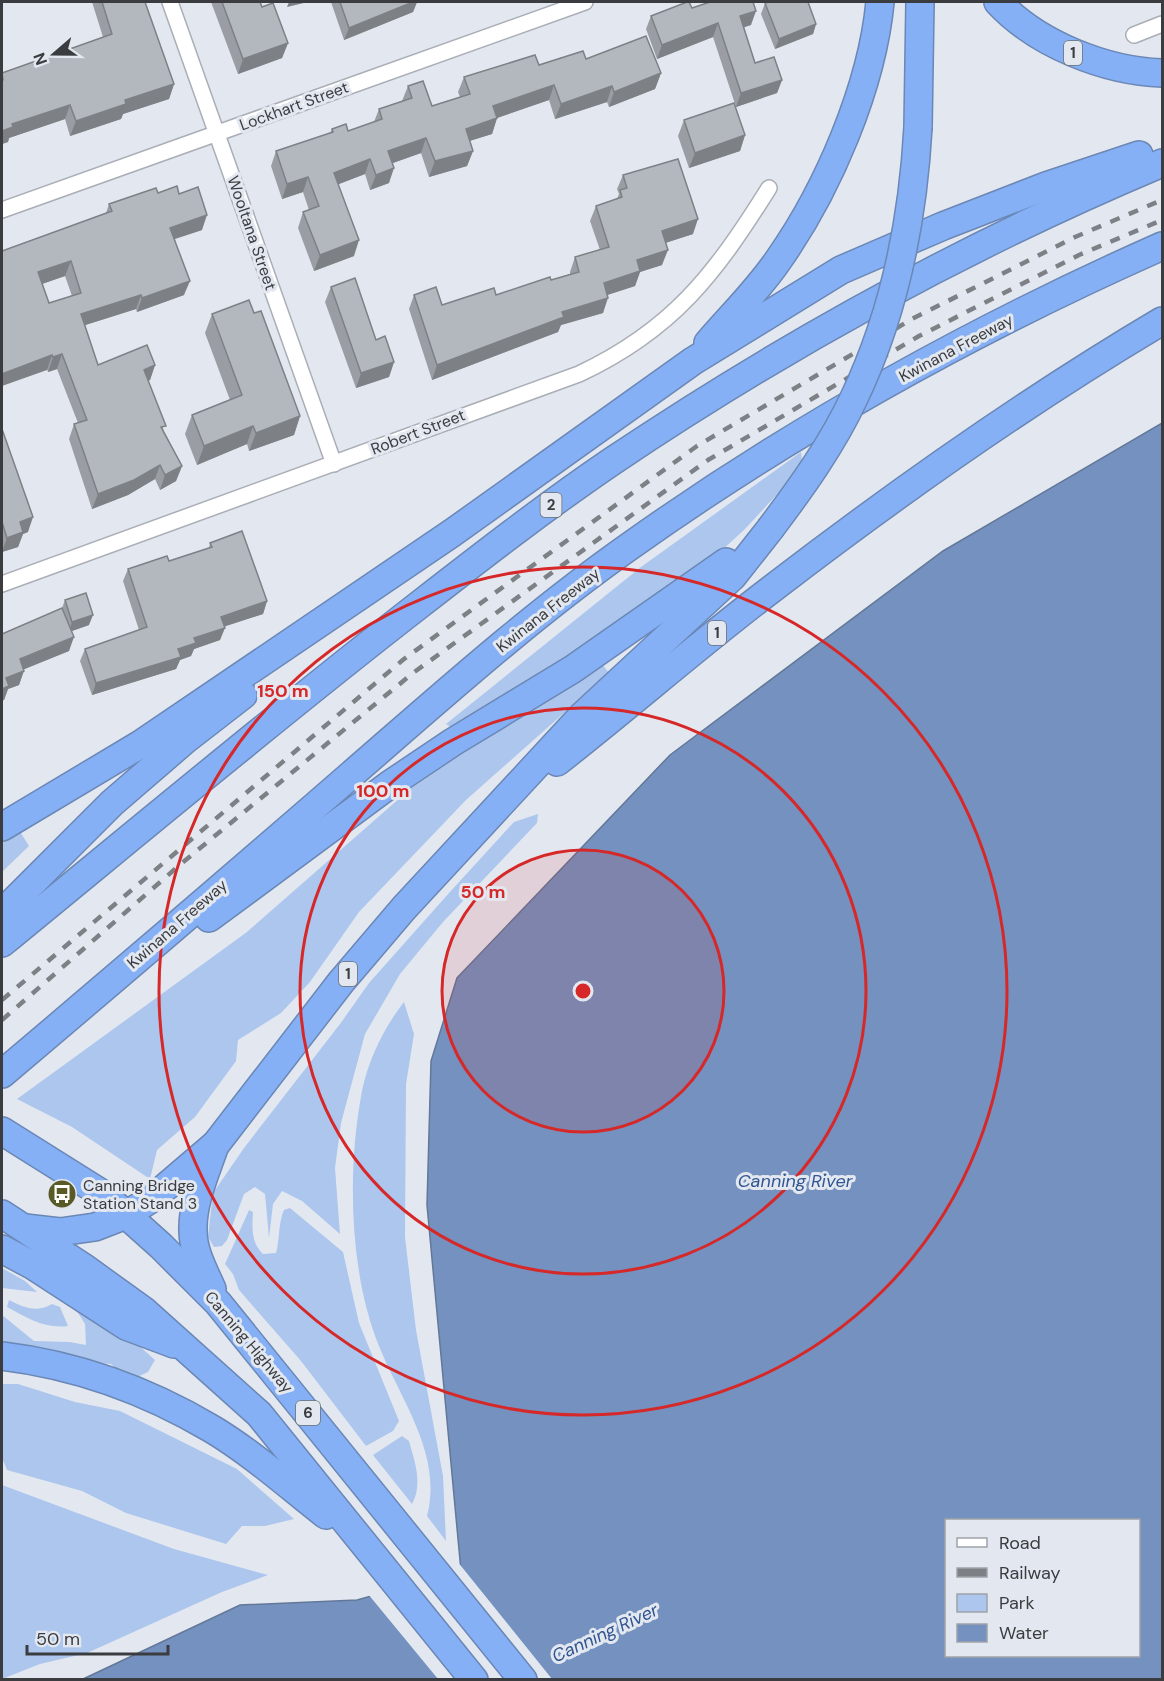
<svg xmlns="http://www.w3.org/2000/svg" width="1164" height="1681" font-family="'DM Sans',sans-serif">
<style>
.green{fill:#adc6ed}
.water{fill:#7491bf;stroke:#637899;stroke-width:1.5;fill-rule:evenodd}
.pier{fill:#e3e8f0}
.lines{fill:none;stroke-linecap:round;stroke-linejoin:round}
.street-casing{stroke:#aaaeb6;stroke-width:18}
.highway-casing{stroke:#6b87b5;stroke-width:30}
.street{stroke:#fff;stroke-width:15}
.highway{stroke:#85b0f5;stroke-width:27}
.rail{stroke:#7d8085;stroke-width:4.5;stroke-dasharray:10 10;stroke-linecap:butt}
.highway-bridge-casing{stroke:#6b87b5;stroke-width:30;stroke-linecap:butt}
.highway-bridge{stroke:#85b0f5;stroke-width:27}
.wall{fill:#9a9ea4;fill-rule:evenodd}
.shaded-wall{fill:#7d8186}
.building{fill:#b3b8bf;stroke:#7d8186;stroke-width:1.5;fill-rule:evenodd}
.ring{fill:none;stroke:#d62828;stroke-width:3}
.labels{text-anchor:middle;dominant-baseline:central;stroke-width:6;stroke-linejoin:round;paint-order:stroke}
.shield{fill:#e3e8f0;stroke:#6d7074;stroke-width:1.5}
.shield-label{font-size:15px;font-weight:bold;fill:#3a3c3f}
.street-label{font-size:16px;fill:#3a3c3f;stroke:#e3e8f0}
.poi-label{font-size:16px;fill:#3a3c3f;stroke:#e3e8f0;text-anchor:start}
.water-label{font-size:18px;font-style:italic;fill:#315692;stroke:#e3e8f0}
.centre{fill:#d62828;stroke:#e3e8f0;stroke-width:3}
.ring-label{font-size:18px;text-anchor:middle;font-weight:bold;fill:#d62828;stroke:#e3e8f0;stroke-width:6;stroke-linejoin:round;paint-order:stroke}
</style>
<rect width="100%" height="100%" fill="#e3e8f0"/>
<g class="green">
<path d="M801,452L802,460L783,488L744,530L697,573L456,731L446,724L641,567Z"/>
<path d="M602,664L609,673L466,800L359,912L310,982L281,1013L238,1040L236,1061L195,1117L157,1150L150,1179L72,1127L17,1099L247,932L409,790L491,734L547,702Z"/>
<path d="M538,814L537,823L443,922L400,974L365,1034L341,1123L335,1168L340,1234L302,1201L282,1191L273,1204L269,1238L265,1194L255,1187L244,1194L227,1240L222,1246L214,1247L208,1237L213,1193L244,1148L340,1024L369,983L449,893L514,822Z"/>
<path d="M19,830L29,846L2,872V841Z"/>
<path d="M404,1002L414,1034L406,1084L405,1237L416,1330L443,1476L446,1541L427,1516C443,1455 401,1401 379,1346C349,1273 347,1169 362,1091C368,1060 385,1026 404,1002Z"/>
<path d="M290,1208L343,1252L359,1323L399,1421L393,1431L366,1446L301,1361L239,1290L233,1274L225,1264L249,1210L253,1212C252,1227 251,1243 263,1254L276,1253C280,1239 278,1223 284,1210Z"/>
<path d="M2,1268L25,1281L37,1292L2,1288Z"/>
<path d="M68,1297L135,1342L155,1360L148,1372L135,1378L121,1373L111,1364L91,1363L2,1342V1315L34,1341L70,1342L86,1345L85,1324Z"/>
<path d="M9,1300C25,1308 36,1313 52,1304L60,1307L68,1326C44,1329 28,1318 7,1307Z"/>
<path d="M2,1384H18L75,1402L120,1411L237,1469L294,1519L265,1526H242L226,1544L126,1513L82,1491L7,1470L2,1458Z"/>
<path d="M402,1436L409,1441C415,1463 423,1484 412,1504L373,1455Z"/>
<path d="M2,1485L174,1549L268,1575L222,1592L87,1653L40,1664L2,1679Z"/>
</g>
<path class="water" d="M1162,423V1679L81,1680L240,1605L357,1600L461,1571L427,1205L431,1061L457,978L670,755L943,551ZM946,1520H1138V1656H946Z"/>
<path class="pier" d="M457,1561L552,1679H438L368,1594L458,1569Z"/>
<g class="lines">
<g class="street-casing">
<g id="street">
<path d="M170,2L334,464"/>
<path d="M1134,35L1162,24"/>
<path d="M2,210L585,2"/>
<path d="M2,584L579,374C673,330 715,274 769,188"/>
</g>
</g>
<g class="highway-casing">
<g id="highway">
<path d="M998,2C1037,44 1105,71 1162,73"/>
<path d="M918,127L920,2"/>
<path d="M708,343C732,315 759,289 779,259C828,189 872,87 880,2"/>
<path d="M557,762C630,705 699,644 773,588C898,492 1027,401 1162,321"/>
<path d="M2,827L141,744L452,533L693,361L841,270L943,226L1046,186L1139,155"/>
<path d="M2,913L112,803L185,740L243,695"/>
<path d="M209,918L389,785L453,742L573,669L726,562"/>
<path d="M2,943C140,830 277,715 419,605C482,556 545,507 611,462C785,345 969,244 1162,163"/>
<path d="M2,1074C119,975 236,875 352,774C442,696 532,615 630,546C796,428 977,328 1162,246"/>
<path d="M2,1131L104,1195L161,1246L218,1303L523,1680"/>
<path d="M2,1214L83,1267L144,1311L259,1414L474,1680"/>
<path d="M25,1228L60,1232L95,1227L126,1215L154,1197L216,1144L341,982L404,908L581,717L733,576L770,529"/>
<path d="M2,1249L32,1265L126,1326L174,1344"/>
<path d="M212,1289C204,1271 193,1251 193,1231C192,1202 206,1172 215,1145"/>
<path d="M2,1356C76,1365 148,1391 212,1429C252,1453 289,1486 326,1515"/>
</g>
</g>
<use href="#street" class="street"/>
<use href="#highway" class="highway"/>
<g class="rail">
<path d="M2,1000L404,659L697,446L912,319L1075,237L1162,200"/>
<path d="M2,1020L182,863L413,673L708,460L919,336L1079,255L1162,220"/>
</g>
<g class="highway-bridge-casing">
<path id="highway-bridge" d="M770,529C801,488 832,445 854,398C894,314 913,220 918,127"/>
</g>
<use href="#highway-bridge" class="highway-bridge"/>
</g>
<g class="wall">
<path d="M92,2H145L174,84L169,99L123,114L121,119L70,136L65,119L9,138L8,142L2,144V73L103,37Z"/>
<path d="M211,2H260L262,7L288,43L282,58L238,74Z"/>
<path d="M331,2H417L413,12L344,40Z"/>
<path d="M765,3L816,24L813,34L775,49L761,14Z"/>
<path d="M692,8L751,25L744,27L755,63L782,80L777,93L736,107L713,37L657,59L646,29L651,16Z"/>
<path d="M586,59L661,73L655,89L609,107L607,102L555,119L549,100L497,118L492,134L469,141L473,151L467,166L429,177L421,153L392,163L389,183L370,190L365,174L338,184L354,256L314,271L298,228L303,212L309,210L303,192L282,199L271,166L276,151L330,133L332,129L348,131L374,122L379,109L402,101L408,86L432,106L460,97L458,92L464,77L539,65Z"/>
<path d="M684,120L745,135L740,151L689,168L678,136Z"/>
<path d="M623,175L693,234L665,243L662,265L640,272L635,286L607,295L603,313L561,325L558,332L432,380L409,309L414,295L442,305L496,295L551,280L570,274V272L575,257L600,250L590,221L596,206L617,199L619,194L617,189Z"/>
<path d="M158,193L179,194L202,230L175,239L184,295L137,312L136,309L85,325L98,365H155L150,380L148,381L164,431L182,466L176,481L160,490L155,479L128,495L92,509L69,439L74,424L78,423L57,369L48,372L2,251L106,213L109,204ZM65,276L72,296L49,303L42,284Z"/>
<path d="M331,287L394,362L389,377L356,388L325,302Z"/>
<path d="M254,313L300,416L294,435L249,451L247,444L197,465L185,434L192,415L230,400L205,333L212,314Z"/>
<path d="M2,429L28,532L23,534L18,547L2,552Z"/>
<path d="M210,543L267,601L263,614L224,626L220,640L194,649L191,656L180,660L176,669L92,695L80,661L85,649L139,630L123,581L128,569L169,561L209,548Z"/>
<path d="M65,600L89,625L72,631L69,651L24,669L19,685L8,689L4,700L2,634L62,608Z"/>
</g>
<g class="shaded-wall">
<path d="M289,2H308L287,7Z"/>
<path d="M413,2H417L413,12L344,40L349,28Z"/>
<path d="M756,11L751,25L735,30L740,16Z"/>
<path d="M718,23L713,37L657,59L662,45Z"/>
<path d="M816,24L813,34L775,49L779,39Z"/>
<path d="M288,43L282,58L238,74L243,59Z"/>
<path d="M661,73L655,89L609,107L614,92Z"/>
<path d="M782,80L777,93L736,107L741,93Z"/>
<path d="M174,84L169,99L123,114L121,119L70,136L76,121L125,100Z"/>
<path d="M554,85L549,100L488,121L493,106Z"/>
<path d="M612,86L607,102L555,119L561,104Z"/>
<path d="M70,105L65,119L9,138L8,142L2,144V131L12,124Z"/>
<path d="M497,118L492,134L460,144L466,129Z"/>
<path d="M745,135L740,151L689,168L695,153Z"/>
<path d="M426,138L421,153L382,167L388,151Z"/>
<path d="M473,151L467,166L429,177L435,161Z"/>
<path d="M370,159L365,174L329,188L334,173Z"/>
<path d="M394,168L389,183L370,190L376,175Z"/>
<path d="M308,177L303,192L282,199L287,184Z"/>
<path d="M207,215L202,230L165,242L170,228Z"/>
<path d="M698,219L693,234L656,246L662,231Z"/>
<path d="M359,240L354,256L314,271L320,255Z"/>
<path d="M668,250L662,265L640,272L635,286L598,298L604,283L637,260Z"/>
<path d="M71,261L65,276L33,287L38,272Z"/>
<path d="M190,281L184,295L137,312L142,298Z"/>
<path d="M141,295L136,309L76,328L81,314Z"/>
<path d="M608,298L603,313L561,325L558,332L432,380L437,365L562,312Z"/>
<path d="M62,354L57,369L48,372L53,357Z"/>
<path d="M52,355L47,370L2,386V374Z"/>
<path d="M394,362L389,377L356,388L361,373Z"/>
<path d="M155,365L150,380L138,385L144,370Z"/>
<path d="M300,416L294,435L249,451L256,433Z"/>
<path d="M253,426L247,444L197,465L204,446Z"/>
<path d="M160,465L155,479L128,495L92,509L98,494Z"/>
<path d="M182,466L176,481L160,490L165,475Z"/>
<path d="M33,517L28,532L23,534L18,547L2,552L7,538L20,522Z"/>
<path d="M267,601L263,614L217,629L221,617Z"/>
<path d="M93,615L89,625L69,632L72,622Z"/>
<path d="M225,628L220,640L194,649L191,656L180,660L176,669L92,695L96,683L178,649L194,638Z"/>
<path d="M74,637L69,651L15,673L20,659Z"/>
<path d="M24,671L19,685L8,689L4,700L2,701V689L6,678Z"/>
</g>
<g class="building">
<path d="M102,2H145L174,84L125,100L126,104L76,121L70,105L12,124L13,127L2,131V81L3,80L2,73L112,34Z"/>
<path d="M222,2H260L262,7L273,3L288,43L243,59Z"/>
<path d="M340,2H413L349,28Z"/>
<path d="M687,2H689L692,8L710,2H753L756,11L740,16L755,63L774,57L782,80L741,93L718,23L662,45L651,16Z"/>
<path d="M769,2H808L816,24L779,39L765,3Z"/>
<path d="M646,36L661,73L614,92L612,86L561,104L554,85L493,106L497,118L466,129L473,151L435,161L426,138L388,151L394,168L376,175L370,159L334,173L359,240L320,255L303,212L319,206L308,177L287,184L276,151L333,132L332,129L346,124L348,131L382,119L379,109L412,98L408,86L423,81L432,106L470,94L464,77L535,55L539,65L583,51L586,59Z"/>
<path d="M734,103L745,135L695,153L684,120Z"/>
<path d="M678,159L698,219L662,231L668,250L637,260L640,271L604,283L608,298L562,312L564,317L437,365L414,295L436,287L442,305L494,288L496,295L550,277L551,280L579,272L575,257L609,247L596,206L622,197L620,190L627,188L623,175Z"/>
<path d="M177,186L179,194L198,187L207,215L170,228L190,281L142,298L141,295L81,314L98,365L147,345L155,365L144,370L166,426L161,427L182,466L165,475L160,465L134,480L98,494L74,424L87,420L62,354L53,357L52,355L2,374V251L112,211L109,204L156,188L158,193ZM71,261L81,293L49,303L38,272Z"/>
<path d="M355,278L376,340L385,336L394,362L361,373L331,287Z"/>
<path d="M249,300L254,313L261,311L300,416L256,433L253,426L204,446L192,415L242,395L212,314Z"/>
<path d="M2,429L33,517L20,522L23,532L7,538L2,522Z"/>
<path d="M242,531L267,601L221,617L225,628L194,638L196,643L178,649L181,657L96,683L85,649L147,627L128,569L167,556L169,561L212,547L210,543Z"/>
<path d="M86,593L93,615L72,622L65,600Z"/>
<path d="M62,608L74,637L20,659L24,671L6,678L9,686L2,689V634Z"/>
</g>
<circle cx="583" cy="991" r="141" fill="#d62828" fill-opacity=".12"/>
<g class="ring">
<circle cx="583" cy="991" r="141"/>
<circle cx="583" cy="991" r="283"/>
<circle cx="583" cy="991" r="424"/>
</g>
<defs>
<g id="bus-disc" transform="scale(1.5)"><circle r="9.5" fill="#5a5a27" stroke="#e3e8f0"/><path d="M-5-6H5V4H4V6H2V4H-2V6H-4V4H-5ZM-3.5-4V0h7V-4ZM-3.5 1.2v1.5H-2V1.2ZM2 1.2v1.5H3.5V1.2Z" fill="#fff"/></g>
</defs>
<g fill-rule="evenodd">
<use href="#bus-disc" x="62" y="1194"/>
</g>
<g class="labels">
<g class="shield">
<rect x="1064" y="41" width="18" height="24" rx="4.5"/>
<rect x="540.5" y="493" width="21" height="24" rx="4.5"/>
<rect x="708" y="621" width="18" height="24" rx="4.5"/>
<rect x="339" y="962" width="18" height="24" rx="4.5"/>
<rect x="296" y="1401" width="24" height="24" rx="4.5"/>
</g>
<g class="shield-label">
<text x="1073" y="53">1</text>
<text x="551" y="505">2</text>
<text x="717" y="633">1</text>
<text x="348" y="974">1</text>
<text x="308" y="1413">6</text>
</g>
<g class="street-label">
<text transform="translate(294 106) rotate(-20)">Lockhart Street</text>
<text transform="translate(252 233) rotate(71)">Wooltana Street</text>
<text transform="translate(956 348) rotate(-28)">Kwinana Freeway</text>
<text transform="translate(418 432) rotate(-21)">Robert Street</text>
<text transform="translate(548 610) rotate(-38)">Kwinana Freeway</text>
<text transform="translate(177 924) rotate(-41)">Kwinana Freeway</text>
<text transform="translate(249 1342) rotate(50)">Canning Highway</text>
</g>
<g class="poi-label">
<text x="83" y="1185">Canning Bridge<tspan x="83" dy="18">Station Stand 3</tspan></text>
</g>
<g class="water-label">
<text x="795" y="1181">Canning River</text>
<text transform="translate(605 1633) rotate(-25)">Canning River</text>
</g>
</g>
<circle cx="583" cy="991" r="9" class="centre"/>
<g class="ring-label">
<text x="283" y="697">150 m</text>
<text x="383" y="797">100 m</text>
<text x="483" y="898">50 m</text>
</g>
<rect width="1164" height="1681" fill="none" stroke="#3a3c3f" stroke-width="6"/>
<rect x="945" y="1519" width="195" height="138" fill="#e3e8f0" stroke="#9fa3a9" stroke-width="1.5"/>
<rect x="957" y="1538" width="30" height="9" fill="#ffffff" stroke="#9fa3a9" stroke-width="1.5"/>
<text x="999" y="1549" font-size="18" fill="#3a3c3f">Road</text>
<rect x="957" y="1568" width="30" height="9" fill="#7d8085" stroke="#9fa3a9" stroke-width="1.5"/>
<text x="999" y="1579" font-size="18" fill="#3a3c3f">Railway</text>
<rect x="957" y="1594" width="30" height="18" fill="#adc6ed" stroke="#9fa3a9" stroke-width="1.5"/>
<text x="999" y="1609" font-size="18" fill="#3a3c3f">Park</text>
<rect x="957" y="1624" width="30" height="18" fill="#7491bf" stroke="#9fa3a9" stroke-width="1.5"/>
<text x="999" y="1639" font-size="18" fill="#3a3c3f">Water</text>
<g transform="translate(54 54) rotate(250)" stroke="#e3e8f0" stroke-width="4.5" paint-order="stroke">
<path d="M0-4.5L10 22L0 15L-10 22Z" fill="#3a3c3f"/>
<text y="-9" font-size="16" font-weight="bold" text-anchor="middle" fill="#3a3c3f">N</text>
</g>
<path d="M27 1645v9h141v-9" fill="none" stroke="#3a3c3f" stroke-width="3"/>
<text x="36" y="1645" font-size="18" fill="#3a3c3f" stroke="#e3e8f0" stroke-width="4.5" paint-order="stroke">50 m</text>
</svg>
